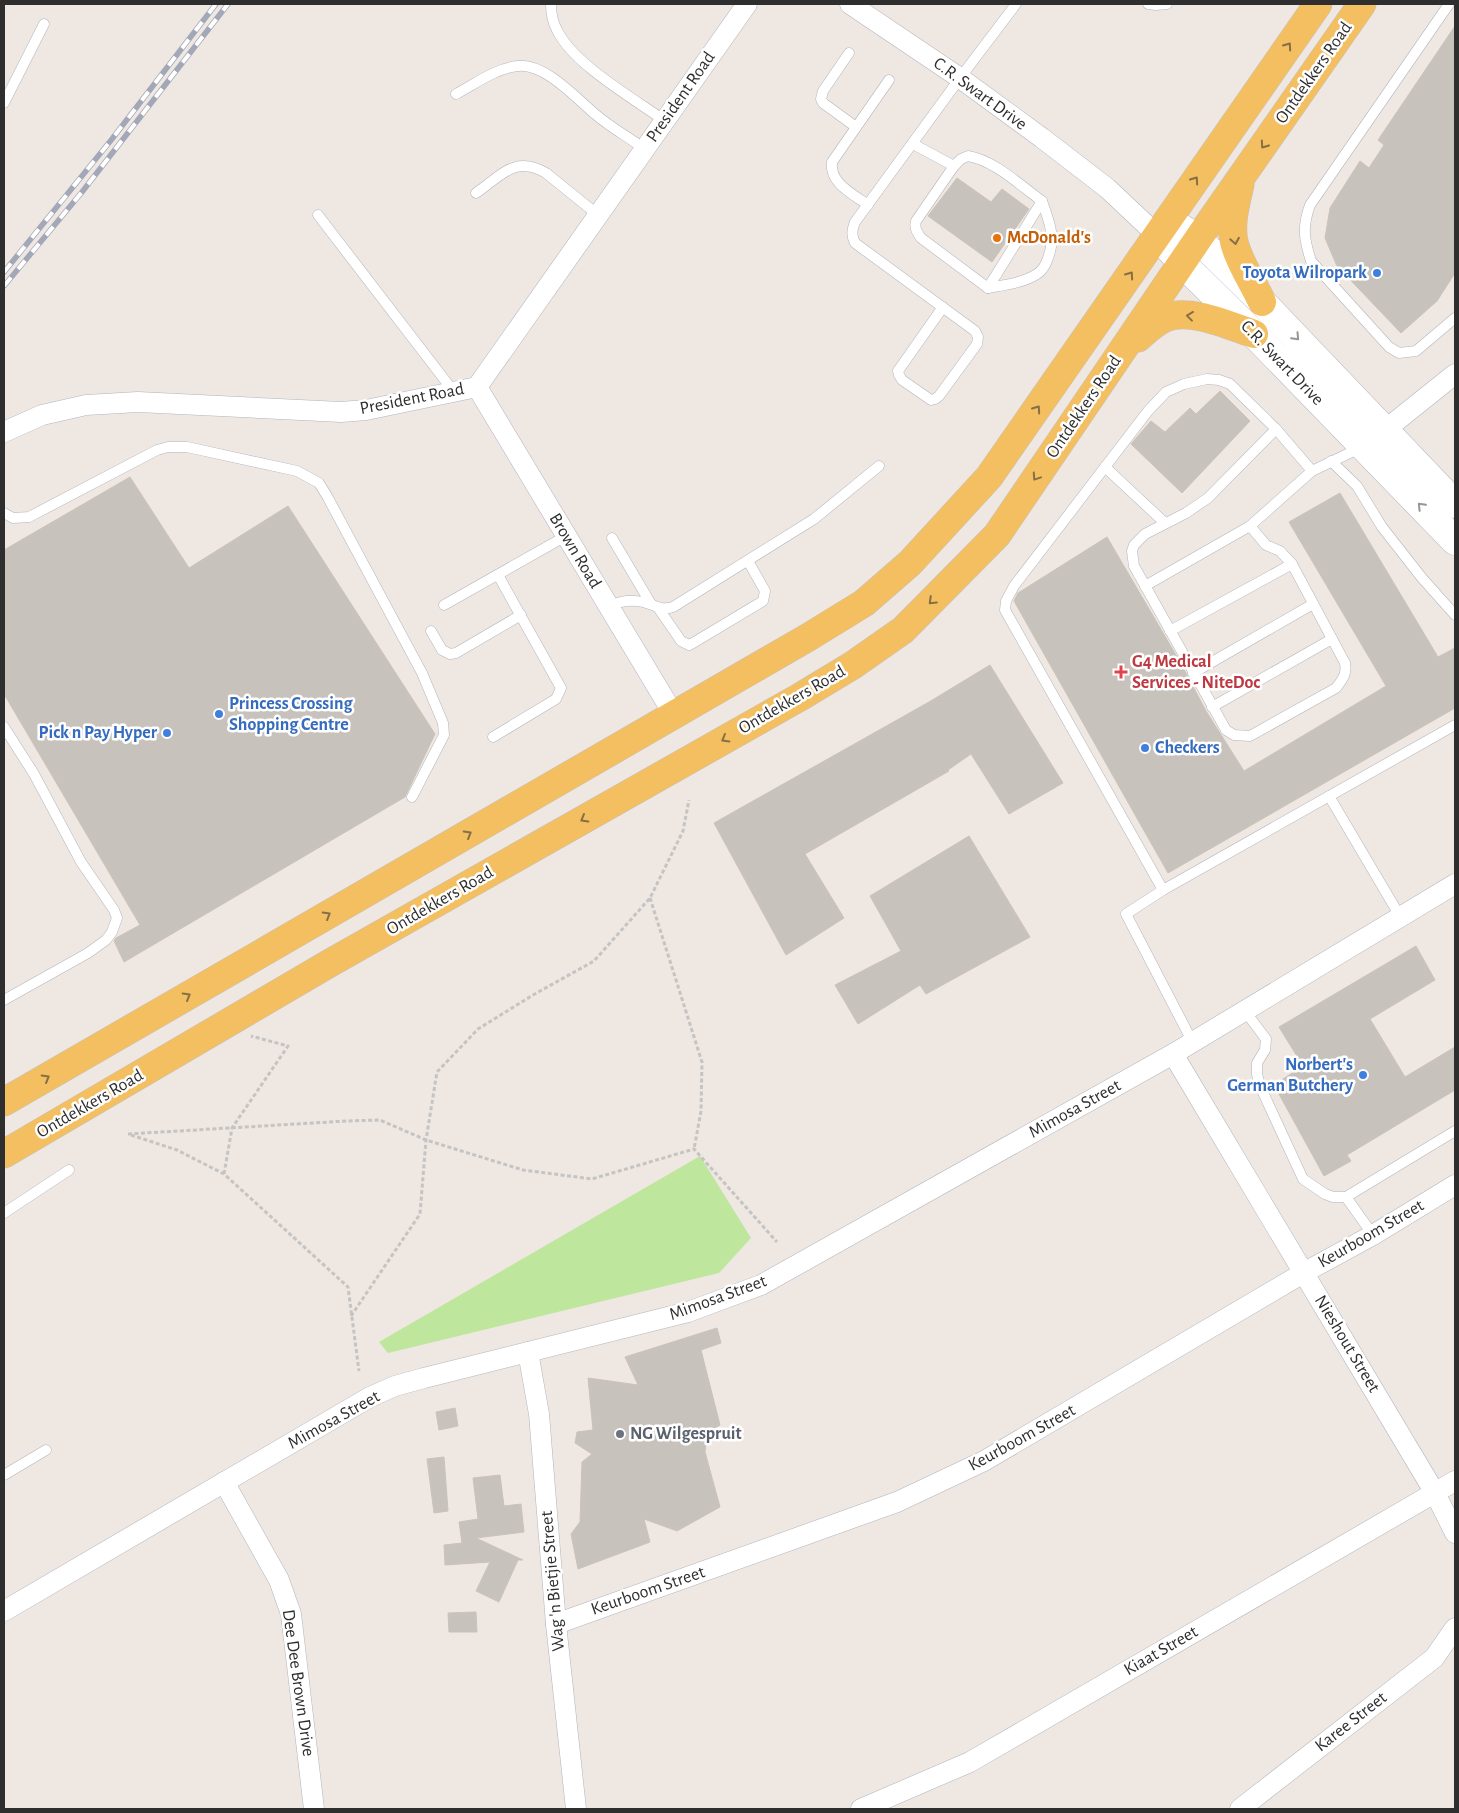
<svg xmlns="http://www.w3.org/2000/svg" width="1459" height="1813" font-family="'Alegreya Sans',sans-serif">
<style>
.green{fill:#bfe69d}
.building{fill:#c8c2bc;stroke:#cbc3ba}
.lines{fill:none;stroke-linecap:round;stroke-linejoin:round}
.lane-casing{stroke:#b1b5be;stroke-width:11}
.street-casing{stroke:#b1b5be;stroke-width:21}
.secondary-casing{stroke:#b1b5be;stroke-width:29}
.primary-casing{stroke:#c4c4c4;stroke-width:29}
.path{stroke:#c4c4c4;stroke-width:3;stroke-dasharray:4 2.5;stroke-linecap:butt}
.lane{stroke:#fff;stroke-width:10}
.street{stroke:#fff;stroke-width:20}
.secondary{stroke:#fff;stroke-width:28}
.primary{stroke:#f3bf61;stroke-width:28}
.rail-casing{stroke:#a3a8b8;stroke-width:5.5}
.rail{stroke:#fff;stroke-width:4;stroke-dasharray:11;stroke-linecap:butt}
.oneway{stroke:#876f45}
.oneway2{stroke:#969696}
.food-dot{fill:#e8710a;stroke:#fff;stroke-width:2}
.shop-dot{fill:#3f7fe0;stroke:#fff;stroke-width:2}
.health-dot{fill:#e0444e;stroke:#fff;stroke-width:2}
.worship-dot{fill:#6b7280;stroke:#fff;stroke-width:2}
.labels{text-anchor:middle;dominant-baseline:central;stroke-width:5;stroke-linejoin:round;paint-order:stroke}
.street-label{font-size:18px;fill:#2e2e2e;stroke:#fff}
.food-label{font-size:18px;font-weight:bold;fill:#c56008;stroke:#fff;text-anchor:start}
.shop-label{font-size:18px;font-weight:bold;fill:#366cbe;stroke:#fff;text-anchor:end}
.health-label{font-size:18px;font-weight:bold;fill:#be3a42;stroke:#fff;text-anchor:start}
.worship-label{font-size:18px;font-weight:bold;fill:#5b616d;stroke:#fff;text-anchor:start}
</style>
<rect width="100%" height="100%" fill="#efe7e1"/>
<path class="green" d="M700,1156L751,1238L719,1273L388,1353L379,1342Z"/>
<g class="building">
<path d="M1455,26V273L1437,301L1401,333L1337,266L1325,238L1330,208L1360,161L1369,168L1384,145L1378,140Z"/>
<path d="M957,178L991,202L1002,189L1029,209L992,262L928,216Z"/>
<path d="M1220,391L1250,421L1182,493L1131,444L1151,421L1165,432L1190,408L1196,414Z"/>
<path d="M130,477L189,568L288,506L435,734L405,797L124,962L114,941L116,938L140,925L4,694V550Z"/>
<path d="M1340,493L1438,657L1455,648V708L1168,873L1014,601L1018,593L1107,537L1180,662L1206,711L1244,771L1386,686L1289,522Z"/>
<path d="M990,665L1063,783L1009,814L971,754L948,770L949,771L805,854L844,918L786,955L714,823L929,702Z"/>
<path d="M969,836L1030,937L926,994L920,985L858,1024L835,985L901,951L870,896Z"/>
<path d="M1416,946L1435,980L1370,1019L1405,1077L1455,1047V1090L1347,1155L1351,1161L1324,1176L1274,1085L1303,1066L1279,1027Z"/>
<path d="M717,1328L721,1343L701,1350L720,1425L707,1434L705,1452L720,1507L677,1531L644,1519L650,1542L578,1569L571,1534L580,1522L582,1462L592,1454L575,1443L577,1432L593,1430L588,1378L638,1385L625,1357Z"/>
<path d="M455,1408L458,1426L439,1430L436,1412Z"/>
<path d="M444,1457L448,1511L434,1513L427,1459Z"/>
<path d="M500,1475L504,1506L521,1504L524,1532L476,1538L523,1560H518L499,1602L476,1591L490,1562L445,1565L444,1545L462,1543L459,1522L478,1519L473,1478Z"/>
<path d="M476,1612L477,1632H449L448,1613Z"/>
</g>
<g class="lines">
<g class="lane-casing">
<g id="lane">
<path d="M551,4C551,13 552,21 557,30C573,64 633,98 665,121"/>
<path d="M1148,4L1156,5L1167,4"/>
<path d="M1449,4L1310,205C1302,227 1304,239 1311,261L1389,347L1399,353L1416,351L1455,318"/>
<path d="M849,53L823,91L821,99L823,103L856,127"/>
<path d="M456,94C475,84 496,68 518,66C545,63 576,98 595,114C610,127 628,137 645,149"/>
<path d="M4,103L44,24"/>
<path d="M913,144L954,166"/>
<path d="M968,156C994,160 1021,186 1042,201L988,288L921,238C917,232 914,228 916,221L954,166L961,159Z"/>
<path d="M476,193C502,175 515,155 546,173L598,215"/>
<path d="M868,205C853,194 829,183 832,162L889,80"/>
<path d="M318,215L454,392"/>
<path d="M988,288C1004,285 1023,283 1037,274C1042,271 1046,264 1048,258C1056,237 1049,221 1042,201"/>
<path d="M943,307L898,371L899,375L902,380L931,400L935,399L939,396L977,344L978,337L975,331L855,243C851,235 852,230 855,222L960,78L1016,4"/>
<path d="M1331,461L1357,486L1382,527L1422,578L1455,615"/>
<path d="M1105,467L1014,586L1006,601L1005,610L1163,890L1126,914L1192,1041"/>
<path d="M1312,471L1276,429L1208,498L1186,513L1145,534L1134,545L1132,551L1134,566L1226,730L1234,735L1250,736L1336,688C1343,679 1347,674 1345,663L1292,564L1280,551L1266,545L1250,526L1312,471L1362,447"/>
<path d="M4,513L13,518L29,517L157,450L168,447H187L297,471L319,483L327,496L422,673L443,723L444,735L412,797"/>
<path d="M1165,523L1105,467L1148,411L1166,392L1184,384L1207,379L1219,380L1230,384L1276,429"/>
<path d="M612,538L651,604"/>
<path d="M1145,586L1250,526"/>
<path d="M444,605L566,536"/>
<path d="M609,606C620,601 631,599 643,602C655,605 661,611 673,607L814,519L879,466"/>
<path d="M659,609L681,641L689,645L693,643L763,601L765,591L748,561"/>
<path d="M431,631L442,650L450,654L456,653L521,615"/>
<path d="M1170,631L1292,564"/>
<path d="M1193,673L1313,604"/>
<path d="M1212,707L1332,639"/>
<path d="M4,727L34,774L81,862L114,910L117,918L112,932L106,940L88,953L4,1000"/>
<path d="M493,737L556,699L561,688L498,575"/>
<path d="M1329,796L1401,918"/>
<path d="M1163,890L1455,725"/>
<path d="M1245,1011L1266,1039L1265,1050L1257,1063V1074L1260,1086L1303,1179L1325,1194L1333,1197H1346L1455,1131"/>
<path d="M1346,1197L1373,1235"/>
<path d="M4,1213L69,1170"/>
<path d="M4,1475L46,1450"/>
</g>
</g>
<g class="street-casing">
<g id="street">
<path d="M850,4L960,78L1042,138L1107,188L1158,236"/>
<path d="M477,387L674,715"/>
<path d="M4,432L42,415L86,405L138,402L341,412L366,410L477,387L747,4"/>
<path d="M1375,438L1455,374"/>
<path d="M1173,1054L1435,1493L1455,1533"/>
<path d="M528,1352L539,1414L556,1624L576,1809"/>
<path d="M224,1482L279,1580L291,1614L314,1809"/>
<path d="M4,1611L370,1397L395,1386L424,1378L688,1312L761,1285L1173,1054L1455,884"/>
<path d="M556,1624L897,1502L984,1461L1305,1272L1373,1235L1455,1185"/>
<path d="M861,1809L970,1762L1455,1481"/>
<path d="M1240,1809L1434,1658L1455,1628"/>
</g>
</g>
<g class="secondary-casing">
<g id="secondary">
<path d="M1169,220L1198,239L1262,302L1455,504"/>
<path d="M1158,236L1182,263L1254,334L1455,541"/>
</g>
</g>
<g class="primary-casing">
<g id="primary">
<path d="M1240,185C1236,202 1230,224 1234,242C1239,263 1253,282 1262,302"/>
<path d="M1138,338C1146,331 1153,324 1163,319C1188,306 1230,326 1254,334"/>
<path d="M4,1102L807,638L864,603L910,563L989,477L1318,4"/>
<path d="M4,1154L330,963L800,697L853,665L903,630L997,535L1198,239L1362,4"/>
</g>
</g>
<g class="path">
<path d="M650,898L702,1062L701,1111L694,1149"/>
<path d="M128,1134L346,1121L380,1120L426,1140L523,1170L592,1179L694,1149L777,1242"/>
<path d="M131,1135L177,1150L224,1174L348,1287L359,1371"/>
<path d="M224,1174L232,1128L288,1046L251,1036"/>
<path d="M351,1316L420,1214L426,1140L437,1072L478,1029L533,995L594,961L650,898L683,831L689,800"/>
</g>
<use href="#lane" class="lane"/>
<use href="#street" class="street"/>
<use href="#secondary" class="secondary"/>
<use href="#primary" class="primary"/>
<g class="rail-casing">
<g id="rail">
<path d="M4,272L112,139L216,4"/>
<path d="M4,286L82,192L228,4"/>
</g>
</g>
<use href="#rail" class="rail"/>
</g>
<defs><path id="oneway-chevron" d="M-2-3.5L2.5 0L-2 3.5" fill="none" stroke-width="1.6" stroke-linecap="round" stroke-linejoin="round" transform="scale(1.25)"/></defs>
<g class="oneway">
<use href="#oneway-chevron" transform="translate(1288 46) rotate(-55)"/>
<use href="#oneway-chevron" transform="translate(1264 145) rotate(125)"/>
<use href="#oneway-chevron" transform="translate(1195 180) rotate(-55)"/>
<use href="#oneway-chevron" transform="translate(1235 241) rotate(80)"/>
<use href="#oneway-chevron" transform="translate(1130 275) rotate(-55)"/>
<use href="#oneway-chevron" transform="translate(1190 316) rotate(-173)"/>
<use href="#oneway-chevron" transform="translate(1037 409) rotate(-55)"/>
<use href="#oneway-chevron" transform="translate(1036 477) rotate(124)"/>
<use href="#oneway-chevron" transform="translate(932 601) rotate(136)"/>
<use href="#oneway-chevron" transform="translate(725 739) rotate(150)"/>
<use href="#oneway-chevron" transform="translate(584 819) rotate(150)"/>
<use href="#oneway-chevron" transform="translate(468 834) rotate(-30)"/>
<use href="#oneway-chevron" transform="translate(327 915) rotate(-30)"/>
<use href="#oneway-chevron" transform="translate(187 996) rotate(-30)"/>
<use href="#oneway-chevron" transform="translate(46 1078) rotate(-30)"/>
</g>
<g class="oneway2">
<use href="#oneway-chevron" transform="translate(1296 337) rotate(47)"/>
<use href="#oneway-chevron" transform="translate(1421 506) rotate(-134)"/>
</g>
<circle class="food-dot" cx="997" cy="238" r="5"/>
<g class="shop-dot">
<circle cx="1377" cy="273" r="5"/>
<circle cx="219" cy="714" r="5"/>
<circle cx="167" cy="733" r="5"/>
<circle cx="1145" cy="748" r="5"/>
<circle cx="1363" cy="1075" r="5"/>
</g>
<path class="health-dot" d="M1118.5 664.5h5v5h5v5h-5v5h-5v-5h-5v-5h5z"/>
<circle class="worship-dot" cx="620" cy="1434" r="5"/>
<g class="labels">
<g class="street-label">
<text transform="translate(1314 73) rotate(-55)">Ontdekkers Road</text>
<text transform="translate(980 94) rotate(36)">C.R. Swart Drive</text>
<text transform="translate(681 97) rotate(-55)">President Road</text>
<text transform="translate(1282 363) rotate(46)">C.R. Swart Drive</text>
<text transform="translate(412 399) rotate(-11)">President Road</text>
<text transform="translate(1084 407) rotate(-56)">Ontdekkers Road</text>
<text transform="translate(575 551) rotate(59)">Brown Road</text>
<text transform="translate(792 700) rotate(-30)">Ontdekkers Road</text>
<text transform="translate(440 901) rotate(-30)">Ontdekkers Road</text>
<text transform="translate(90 1104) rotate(-30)">Ontdekkers Road</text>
<text transform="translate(1075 1109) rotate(-29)">Mimosa Street</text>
<text transform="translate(1371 1234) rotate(-30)">Keurboom Street</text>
<text transform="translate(718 1298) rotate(-20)">Mimosa Street</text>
<text transform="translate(1347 1344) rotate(59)">Nieshout Street</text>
<text transform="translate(334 1420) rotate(-29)">Mimosa Street</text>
<text transform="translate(1022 1438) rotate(-29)">Keurboom Street</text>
<text transform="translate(553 1581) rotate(-95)">Wag 'n Bietjie Street</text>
<text transform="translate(648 1591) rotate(-19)">Keurboom Street</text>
<text transform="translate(1161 1651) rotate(-30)">Kiaat Street</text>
<text transform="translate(298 1683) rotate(82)">Dee Dee Brown Drive</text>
<text transform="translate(1351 1722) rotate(-38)">Karee Street</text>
</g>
<g class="food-label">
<text x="1007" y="238">McDonald's</text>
</g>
<g class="shop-label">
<text x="1367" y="273">Toyota Wilropark</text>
<text x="229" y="704" text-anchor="start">Princess Crossing<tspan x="229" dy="21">Shopping Centre</tspan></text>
<text x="157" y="733">Pick n Pay Hyper</text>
<text x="1155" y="748" text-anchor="start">Checkers</text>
<text x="1353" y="1065">Norbert's<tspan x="1353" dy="21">German Butchery</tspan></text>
</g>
<g class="health-label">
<text x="1132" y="662">G4 Medical<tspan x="1132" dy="21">Services - NiteDoc</tspan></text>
</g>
<g class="worship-label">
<text x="630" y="1434">NG Wilgespruit</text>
</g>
</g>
<rect width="1459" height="1813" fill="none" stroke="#2e2e2e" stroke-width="10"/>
</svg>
